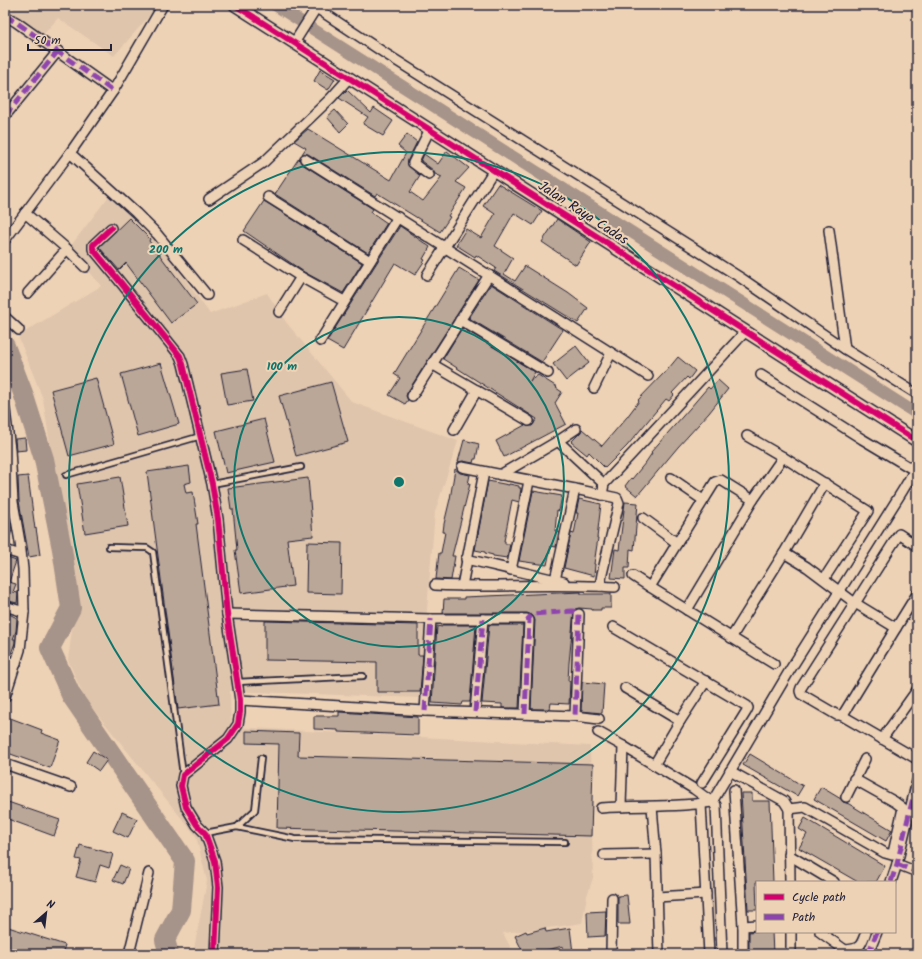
<svg xmlns="http://www.w3.org/2000/svg" width="922" height="959" font-family="Kalam,sans-serif">
<style>
.built{fill:#dfc5ac}
.lines{fill:none;stroke-linecap:round;stroke-linejoin:round}
.canal{stroke:#a69389;stroke-width:12}
.river{stroke:#a69389;stroke-width:20}
.building{fill:#bba797;stroke:#22223b}
.service-casing{stroke:#22223b;stroke-width:8}
.minor-casing{stroke:#22223b;stroke-width:12}
.tertiary-casing{stroke:#22223b;stroke-width:14}
.service{stroke:#eed2b5;stroke-width:4.5}
.minor{stroke:#eed2b5;stroke-width:9}
.tertiary{stroke:#eed2b5;stroke-width:11}
.quiet{stroke:#8e44ad;stroke-width:5;stroke-dasharray:10 5;stroke-linecap:butt}
.cycleway-casing{stroke:#eed2b5;stroke-width:8}
.cycleway{stroke:#d6006c;stroke-width:6}
.ring{fill:none;stroke:#0f766e;stroke-width:2}
.labels{text-anchor:middle;dominant-baseline:central;stroke-width:4;stroke-linejoin:round;paint-order:stroke}
.street-label{font-size:14px;fill:#22223b;stroke:#eed2b5}
.centre{fill:#0f766e;stroke:#eed2b5;stroke-width:2}
.ring-label{font-size:12px;text-anchor:middle;font-weight:bold;fill:#0f766e;stroke:#eed2b5;stroke-width:4;stroke-linejoin:round;paint-order:stroke}
</style>
<rect width="100%" height="100%" fill="#eed2b5"/>
<filter id="ink" filterUnits="userSpaceOnUse"><feTurbulence type="fractalNoise" baseFrequency=".025" numOctaves="2"/><feDisplacementMap in="SourceGraphic" scale="8" xChannelSelector="R" yChannelSelector="G"/><feConvolveMatrix kernelMatrix="1 2 1 2 8 2 1 2 1" color-interpolation-filters="sRGB"/></filter>
<g filter="url(#ink)">
<g class="built">
<path d="M16,5H159L114,56L58,18L43,35L9,16Z"/>
<path d="M109,196L160,245L210,314L267,293L286,322L352,402L458,441L435,512L427,609L422,698L230,691L231,727L590,746L593,878L587,896L582,923L556,927L503,933L514,954H193L207,881L196,836L85,699L68,660L75,607L43,399L18,336L101,286L70,247Z"/>
</g>
<g class="lines">
<path class="canal" d="M275,5L917,414"/>
<path class="river" d="M5,346L23,393L44,459L62,549L71,608L50,648L71,695L185,861L181,910L165,940L169,954"/>
</g>
<g class="building">
<path d="M320,70L335,79L328,90L314,81Z"/>
<path d="M347,90L371,113L374,108L393,121L383,136L363,124L368,117L339,98Z"/>
<path d="M335,110L348,124L340,132L327,117Z"/>
<path d="M308,129L391,180L406,153L398,146L407,134L417,142L408,160V165L420,176L410,192L423,201L442,177L435,174L433,170L421,161L424,154L438,164L447,151L469,168L456,182L466,188L448,216L450,217L440,232L377,193L375,196L308,154H302L306,148L294,141Z"/>
<path d="M299,158L300,161L302,164L373,209L371,212L387,223L368,253L275,194Z"/>
<path d="M498,184L542,211L533,225L514,213L495,246L513,258L504,274L515,281L525,266L568,293L588,308L578,323L494,271L496,268L476,255L475,257L456,245L466,229L481,238L495,214L483,206Z"/>
<path d="M264,201L362,263L343,293L304,272L244,231Z"/>
<path d="M129,218L150,239L149,241L197,304L171,323L126,263L119,270L99,247Z"/>
<path d="M557,219L591,242L576,265L542,242Z"/>
<path d="M400,226L430,247L423,259L425,260L415,275L395,263L343,350L327,341Z"/>
<path d="M459,268L479,280L407,393L406,396L408,400L405,404L389,395L400,378L394,374Z"/>
<path d="M491,284L563,330L542,362L469,318Z"/>
<path d="M462,328L535,372L530,381L538,375L557,387L556,388L562,392L555,403L566,424L504,457L496,441L525,425L532,426L537,419L443,359Z"/>
<path d="M576,346L589,363L566,381L553,364Z"/>
<path d="M678,357L695,371L689,379L687,377L672,393L674,395L669,401L666,399L627,446L605,468L589,452L587,455L571,442L581,432L582,429L602,446L627,417L639,401L638,400L664,373V374Z"/>
<path d="M161,363L179,424L138,436L121,374Z"/>
<path d="M247,369L253,401L227,405L221,373Z"/>
<path d="M96,378L114,444L69,456L51,390Z"/>
<path d="M718,380L728,389L709,413L678,447L637,496L625,486L631,478L632,479L646,462L652,453L651,452L690,408L708,387L710,389Z"/>
<path d="M331,382L348,442L296,456L279,396Z"/>
<path d="M264,419L275,462L226,473L216,431Z"/>
<path d="M25,438L26,450L16,451L15,439Z"/>
<path d="M464,440L479,444L476,459H474L473,463L463,461L458,462Z"/>
<path d="M189,466L191,482L184,484L186,493L193,492L198,524H196L219,704L178,709L147,472Z"/>
<path d="M455,469L460,473L470,475L468,484H470L452,556H455L451,580L436,579L439,553H441L445,532H443L444,524L450,499Z"/>
<path d="M28,476L35,529L36,528L40,555L29,557L19,501L18,477Z"/>
<path d="M120,477L128,526L85,533L77,484Z"/>
<path d="M308,478L313,536L287,539L293,586L241,593L235,550H237L233,509H231L228,488Z"/>
<path d="M488,481L509,485V484L519,486V488H521L519,502L512,500L504,541H505V544H510L507,558L493,556V555L485,553V552L475,550Z"/>
<path d="M533,491L562,496L559,511L557,510L555,531L559,532L556,547L551,546L547,565L519,561Z"/>
<path d="M579,499L601,504L597,538H598L594,564H595L594,576L564,568L571,533L574,534L578,513H576Z"/>
<path d="M625,502L638,503L634,550L630,549L629,568H625V579L611,578L615,549L619,550Z"/>
<path d="M5,504L7,505L12,530L7,544H5Z"/>
<path d="M307,542L342,543L341,594L306,593Z"/>
<path d="M5,557L16,561L9,582L16,584L13,592L18,593L17,603L5,600Z"/>
<path d="M581,592V594H611V608H601V610H592V609L579,608L575,609L574,611L569,663L568,681H570L569,704L551,703L550,709H531L535,620L532,615L527,613H443L444,599H464V597Z"/>
<path d="M5,612L17,618L16,631L13,639H15V643L10,656L5,654Z"/>
<path d="M265,621L418,625V655H423L420,692H377V662L265,660Z"/>
<path d="M442,625H476L470,702H463L462,705L432,703L437,626L442,627Z"/>
<path d="M489,625H523L519,708H502V704L482,703Z"/>
<path d="M582,682L604,684L602,713L581,711Z"/>
<path d="M339,712L418,717V735L338,732V730L314,729V716H339Z"/>
<path d="M5,716L42,730L41,733L60,740L50,768L5,752Z"/>
<path d="M246,731L299,733L298,756L593,764L591,836L277,828L279,744L246,743Z"/>
<path d="M93,751L107,760L99,771L86,762Z"/>
<path d="M750,754L803,786L797,796L743,765Z"/>
<path d="M821,787L841,799L843,802L849,804L892,830L886,841L814,799Z"/>
<path d="M741,793H752V801H770L773,882H756L757,910H748Z"/>
<path d="M5,801L60,820L54,836L5,818Z"/>
<path d="M122,812L137,819L128,838L113,831Z"/>
<path d="M805,818L885,866L876,882H858L799,848L807,834L799,829Z"/>
<path d="M80,845L113,854L109,868L100,865L95,882L76,877L81,860L76,859Z"/>
<path d="M120,865L129,869L123,884L113,880Z"/>
<path d="M627,895L630,924H618V896Z"/>
<path d="M606,911L605,936L588,937L587,912Z"/>
<path d="M5,926L65,945L62,954H5Z"/>
<path d="M545,928L546,932L570,928L573,953L564,954L563,946L539,952L538,950L529,954H524L515,936L526,931L527,933Z"/>
<path d="M757,931L772,932L773,954H749V932Z"/>
</g>
<g class="lines">
<g class="service-casing">
<g id="service">
<path d="M66,475L201,436"/>
<path d="M212,484L301,467"/>
<path d="M109,547L147,548L153,552L183,775"/>
<path d="M237,682L363,676"/>
<path d="M237,827L295,839L565,842"/>
<path d="M205,833L237,827L255,810L261,758"/>
</g>
</g>
<g class="minor-casing">
<g id="minor">
<path d="M312,5L386,54L741,278L845,349L917,394"/>
<path d="M5,16L16,22L113,91"/>
<path d="M294,43L318,5"/>
<path d="M5,116L58,51"/>
<path d="M70,153L136,213L157,234L207,295"/>
<path d="M305,159L648,376"/>
<path d="M429,175L413,163L430,129"/>
<path d="M268,197L370,261"/>
<path d="M209,199L264,162L331,98L349,78"/>
<path d="M25,213L67,249L85,267"/>
<path d="M111,228L93,245V249L117,278L180,356L183,364L212,484L218,519L227,614L240,700V712L238,724L228,739L183,775L181,786L186,807L197,825L205,833L215,861L218,887L215,954"/>
<path d="M829,230L845,349"/>
<path d="M5,240L70,153L113,91L163,5"/>
<path d="M243,240L301,277L344,301"/>
<path d="M427,275L494,170"/>
<path d="M28,293L67,249"/>
<path d="M279,312L301,277"/>
<path d="M5,317L19,330"/>
<path d="M460,320L548,373"/>
<path d="M320,341L398,217"/>
<path d="M432,364L529,421"/>
<path d="M761,375L862,439L914,470"/>
<path d="M594,388L611,353"/>
<path d="M412,396L489,275"/>
<path d="M5,410L10,449L13,502L20,542L23,569L24,612L20,650L5,697"/>
<path d="M454,430L477,390"/>
<path d="M747,436L783,457"/>
<path d="M558,441L576,429"/>
<path d="M462,467L575,489L617,498L619,503L602,574L600,586"/>
<path d="M500,475L558,441L604,484"/>
<path d="M671,478L703,500"/>
<path d="M602,495L604,484L745,332"/>
<path d="M753,500L721,480L715,482L650,587L774,664"/>
<path d="M643,518L677,543"/>
<path d="M5,550L21,555"/>
<path d="M784,553L807,567L855,603L896,628L917,594"/>
<path d="M466,559L564,582"/>
<path d="M511,570L529,481"/>
<path d="M633,576L650,587"/>
<path d="M555,580L575,489"/>
<path d="M435,585C495,588 555,583 615,587"/>
<path d="M462,586L484,472"/>
<path d="M5,606L24,612"/>
<path d="M687,610L753,500L783,457L868,511L824,579"/>
<path d="M227,614L431,619H527L529,620L525,714"/>
<path d="M613,627L747,706L748,708L746,712L702,783"/>
<path d="M896,628L844,713L841,715H837L801,694L800,691L801,688L899,534L917,546"/>
<path d="M731,638L784,553L825,483"/>
<path d="M5,660L16,664"/>
<path d="M625,688L680,721"/>
<path d="M240,700L425,711L575,716L599,719"/>
<path d="M425,711L431,619"/>
<path d="M475,712L483,619"/>
<path d="M841,715L917,759"/>
<path d="M575,716L579,614"/>
<path d="M598,732L623,746L621,806"/>
<path d="M882,739L917,690"/>
<path d="M623,746L694,789L716,805L722,954"/>
<path d="M5,764L71,787"/>
<path d="M654,765L680,721L706,681"/>
<path d="M730,771L784,801L789,809L805,807L885,853L892,855L893,853L903,808L895,802L854,779"/>
<path d="M734,790L743,926V954"/>
<path d="M846,797L865,759"/>
<path d="M701,804L709,954"/>
<path d="M652,807L656,854L659,954"/>
<path d="M601,808C638,805 675,808 712,802L790,670L903,490L917,466"/>
<path d="M789,809L790,882"/>
<path d="M604,855L656,854"/>
<path d="M789,855L834,882"/>
<path d="M897,864L917,872"/>
<path d="M891,882L897,864L917,781"/>
<path d="M657,897L706,894"/>
<path d="M743,926L757,925"/>
<path d="M791,932V954"/>
<path d="M820,932L845,950C861,949 861,945 866,932"/>
<path d="M129,954L149,873"/>
<path d="M611,954L612,898"/>
<path d="M868,954L877,932"/>
</g>
</g>
<g class="tertiary-casing">
<path id="tertiary" d="M235,5L917,441"/>
</g>
<use href="#service" class="service"/>
<use href="#minor" class="minor"/>
<use href="#tertiary" class="tertiary"/>
<g class="quiet">
<path d="M5,16L16,22L113,91"/>
<path d="M5,116L58,51"/>
<path d="M425,711L431,619"/>
<path d="M475,712L483,619"/>
<path d="M525,714L529,620L528,619L533,614L573,611L579,614L575,716"/>
<path d="M897,864L917,872"/>
<path d="M891,882L897,864L917,781"/>
<path d="M868,954L877,932"/>
</g>
<g class="cycleway-casing">
<g id="cycleway">
<path d="M235,5L917,441"/>
<path d="M111,228L93,245V249L117,278L180,356L183,364L212,484L218,519L227,614L240,700V712L238,724L228,739L183,775L181,786L186,807L197,825L205,833L215,861L218,887L215,954"/>
</g>
</g>
<use href="#cycleway" class="cycleway"/>
</g>
</g>
<g class="ring">
<circle cx="399" cy="482" r="165"/>
<circle cx="399" cy="482" r="330"/>
</g>
<g class="labels">
<g class="street-label">
<text transform="translate(583 213) rotate(33)">Jalan Raya Cadas</text>
</g>
</g>
<circle cx="399" cy="482" r="6" class="centre"/>
<g class="ring-label">
<text x="166" y="253">200 m</text>
<text x="282" y="370">100 m</text>
</g>
<rect width="922" height="959" fill="none" stroke="#eed2b5" stroke-width="20"/>
<rect x="10" y="10" width="902" height="939" fill="none" stroke="#22223b" stroke-width="1.5" filter="url(#ink)"/>
<rect x="756" y="881" width="140" height="52" fill="#eed2b5" stroke="#9c8c84"/>
<rect x="764" y="894" width="20" height="6" fill="#d6006c" stroke="#9c8c84"/>
<text x="792" y="901" font-size="12" fill="#22223b">Cycle path</text>
<rect x="764" y="914" width="20" height="6" fill="#8e44ad" stroke="#9c8c84"/>
<text x="792" y="921" font-size="12" fill="#22223b">Path</text>
<g transform="translate(46 913) rotate(28)" stroke="#eed2b5" stroke-width="3" paint-order="stroke">
<path d="M0-3L7 15L0 10L-7 15Z" fill="#22223b"/>
<text y="-6" font-size="11" font-weight="bold" text-anchor="middle" fill="#22223b">N</text>
</g>
<path d="M28 44v6h83v-6" fill="none" stroke="#22223b" stroke-width="2"/>
<text x="34" y="44" font-size="12" fill="#22223b" stroke="#eed2b5" stroke-width="3" paint-order="stroke">50 m</text>
</svg>
